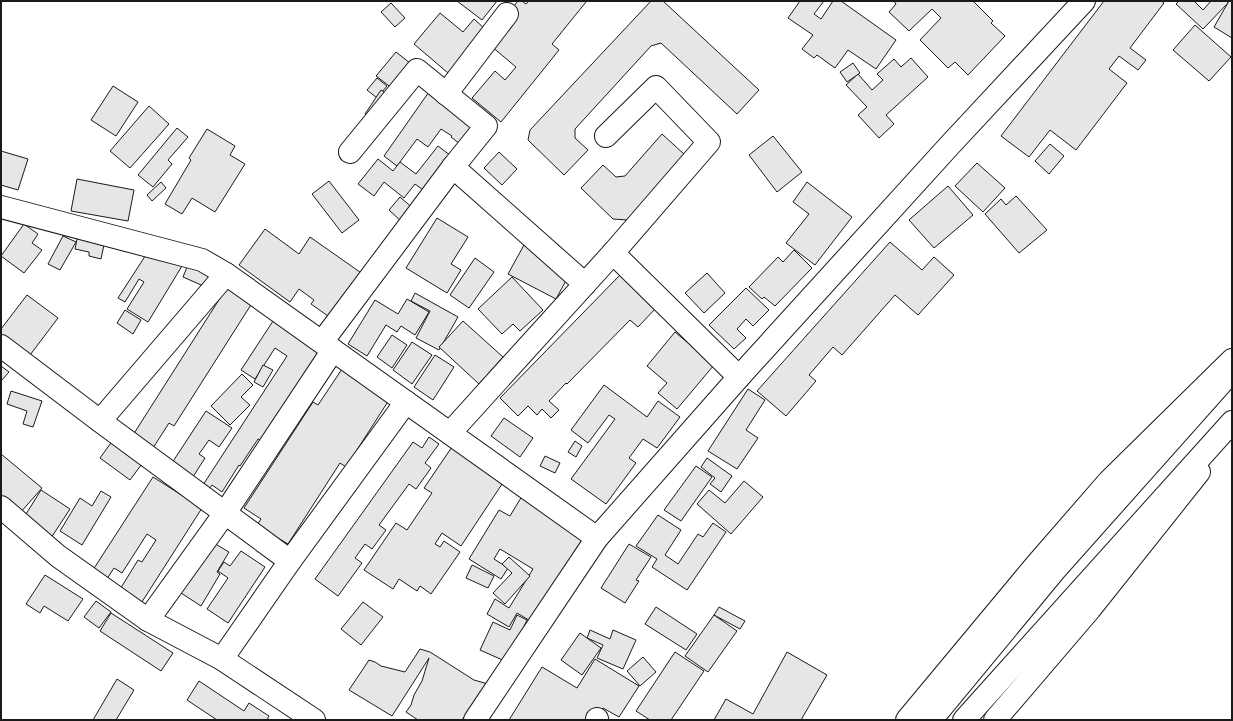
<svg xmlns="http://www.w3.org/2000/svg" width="1233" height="721" font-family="Merriweather,serif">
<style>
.building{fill:#e6e6e6;stroke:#1a1a1a}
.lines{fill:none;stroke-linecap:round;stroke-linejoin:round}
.minor-casing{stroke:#1a1a1a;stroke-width:24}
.major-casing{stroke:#1a1a1a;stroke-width:24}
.highway-casing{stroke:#1a1a1a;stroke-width:24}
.minor{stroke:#fff;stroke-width:22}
.major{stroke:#fff;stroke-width:22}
.highway{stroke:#fff;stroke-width:22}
</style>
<rect width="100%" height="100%" fill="#fff"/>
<g class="building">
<path d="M457,1H497L482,20Z"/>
<path d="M518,1H522L526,4L529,1H585L586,2L552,44L559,50L501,122L472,98L495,71L505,80L516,67L491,46L509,12Z"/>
<path d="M651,1H663L759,90L737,114L661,43L651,46L575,129V138L588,150L564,175L528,140L530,130Z"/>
<path d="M800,1H824L814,14L821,19L833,1H841L896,40L876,69L848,50L835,68L817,55L814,58L802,49L813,35L788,18Z"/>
<path d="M894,1H973L993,21L991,23L1005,36L968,75L955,62L948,68L920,40L941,18L932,9L909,31L889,12L896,4Z"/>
<path d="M1104,1H1161L1164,3L1130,48L1146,60L1138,70L1119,56L1109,69L1127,83L1076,150L1050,130L1029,157L1001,136Z"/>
<path d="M1179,1H1194L1203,10L1211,1H1227L1228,3L1203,29L1176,4Z"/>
<path d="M1229,1H1232V38L1214,27Z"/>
<path d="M391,3L405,18L395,27L381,12Z"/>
<path d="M440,13L463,32L474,19L485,29L448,73L414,44Z"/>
<path d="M1195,25L1231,57L1209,81L1173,50Z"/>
<path d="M396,52L420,71L401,95L376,76Z"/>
<path d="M911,58L928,77L886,115L894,124L879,138L858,115L867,107L846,85L858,74L872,90L883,80L877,74L894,59L901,67Z"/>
<path d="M853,63L860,73L847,82L840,72Z"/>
<path d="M377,78L387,86L377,98L367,90Z"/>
<path d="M113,86L138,102L116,136L91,120Z"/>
<path d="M431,89L482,125L465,148L451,137L452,136L441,129L428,147L417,139L397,166L384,156Z"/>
<path d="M381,90L396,100L379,123L365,114Z"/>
<path d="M149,106L169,124L130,168L110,151Z"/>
<path d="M177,128L188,137L168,160L172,164L153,187L138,175Z"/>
<path d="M207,129L235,146L230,155L245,164L215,212L192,198L182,214L165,204L191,160L189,158Z"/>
<path d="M662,134L685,155L627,220L613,219L581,188L603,165L616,177L625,176Z"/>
<path d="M773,136L802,172L777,192L749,155Z"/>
<path d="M1050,144L1064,156L1049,174L1035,161Z"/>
<path d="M438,146L455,159L427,193L415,184L404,198L384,182L374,196L358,184L378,159L393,171L400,162L416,174Z"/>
<path d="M1,151L28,159L18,190L1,185Z"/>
<path d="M499,152L517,169L502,185L484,168Z"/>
<path d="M977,163L1005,188L983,212L955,186Z"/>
<path d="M77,179L134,190L128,221L71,211Z"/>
<path d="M329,181L359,220L342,233L312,194Z"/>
<path d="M161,182L166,188L152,201L147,195Z"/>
<path d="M807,182L852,217L815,265L786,243L809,214L793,202Z"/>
<path d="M948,186L973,215L934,248L909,220Z"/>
<path d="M1016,196L1047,230L1019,253L985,214L1001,199L1006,205Z"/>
<path d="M400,197L415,210L403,223L389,210Z"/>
<path d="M437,218L468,237L451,264L461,270L447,293L406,268Z"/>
<path d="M24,224L38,234L32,243L42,250L24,273L1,256Z"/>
<path d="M265,229L299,254L310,237L367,277L335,321L311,304L314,300L299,289L290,302L239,265Z"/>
<path d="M78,234L105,240L101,259L89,256V252L75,249Z"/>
<path d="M63,236L76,242L60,270L48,264Z"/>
<path d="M890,242L922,270L934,257L954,275L918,315L895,295L842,355L833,347L809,375L816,381L786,416L757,391Z"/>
<path d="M524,245L546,257L569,275L556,299L508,274Z"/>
<path d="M151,247L182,266L148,322L127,309L144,282L139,279L125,302L118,298Z"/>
<path d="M794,250L812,268L775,306L764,297L762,299L749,287L778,257L783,262Z"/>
<path d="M475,258L494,272L469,308L450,295Z"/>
<path d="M189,262L214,275L208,288L183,277Z"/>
<path d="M707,273L725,293L704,313L685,293Z"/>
<path d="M621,274L656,308L638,327L630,320L567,384L566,383L549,401L559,410L551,418L542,409L537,415L528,406L518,416L500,398Z"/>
<path d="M512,277L543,310L520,331L513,324L502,334L478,309Z"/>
<path d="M229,284L254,300L174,426L169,423L153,448L133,435Z"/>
<path d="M746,288L769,310L753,326L746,319L737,329L746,338L734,349L709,325Z"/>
<path d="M415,293L458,317L439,350L416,338L430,311L411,301Z"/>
<path d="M27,295L58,318L27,359L1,340V329Z"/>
<path d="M407,299L429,312L415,335L401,326L397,332L386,325L367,356L348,344L375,300L398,314Z"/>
<path d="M125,310L141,320L133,334L117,323Z"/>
<path d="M275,318L326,349L281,412L279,411L260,440L258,439L240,466L239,465L222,492L212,485L207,492L201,488L287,356L275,348L255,379L241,370Z"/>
<path d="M463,321L503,357L479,384L439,347Z"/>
<path d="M675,332L714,365L677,409L658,393L667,383L647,366Z"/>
<path d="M392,335L407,345L392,368L377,357Z"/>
<path d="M412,342L432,355L412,384L393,370Z"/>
<path d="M435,355L454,367L433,400L414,387Z"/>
<path d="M263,365L273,370L263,387L254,382Z"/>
<path d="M1,366L9,372L1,381Z"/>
<path d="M342,369L389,400L346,467L340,463L288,544L276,537L272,544L253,531L261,519L244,508L313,402L318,405Z"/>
<path d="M242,374L253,385L241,397L250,405L230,425L211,406Z"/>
<path d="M604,385L647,417L658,401L680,417L657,448L643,439L629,458L636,463L606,504L571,479L615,419L609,415L588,443L571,430Z"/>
<path d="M748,389L765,400L746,430L758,438L737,469L708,451Z"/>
<path d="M11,391L42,401L33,427L23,424L27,411L7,404Z"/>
<path d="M206,411L232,428L219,447L209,440L199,454L205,458L189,483L168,469Z"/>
<path d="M504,418L533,438L520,457L491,436Z"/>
<path d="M429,437L439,444L425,463L431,468L416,489L409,484L379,525L386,530L372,549L365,544L355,558L362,563L338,596L315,579L413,442L422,448Z"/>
<path d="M113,440L144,461L130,480L100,458Z"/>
<path d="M575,441L582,446L576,457L568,452Z"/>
<path d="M454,444L506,478L461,546L442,533L435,544L440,547L444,541L460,552L431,594L420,586L417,591L399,579L393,589L364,570L396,523L407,530L432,493L424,488Z"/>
<path d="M1,454L42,488L20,513L1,497Z"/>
<path d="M545,456L560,463L555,473L540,466Z"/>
<path d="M707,458L732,476L721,492L710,484L715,478L701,467Z"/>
<path d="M696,466L712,477L681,521L664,510Z"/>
<path d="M153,477L202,508L140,605L119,591L138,560L142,562L156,540L147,534L122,573L114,568L105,582L91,573Z"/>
<path d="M744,481L763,497L731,534L697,504L709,490L725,503Z"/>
<path d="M41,490L70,509L51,538L23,519Z"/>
<path d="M101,491L111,497L82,545L60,531L80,498L92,506Z"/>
<path d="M522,496L587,536L532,622L517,613L509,627L487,614L495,599L509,608L533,569L500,549L494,559L508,568L501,579L469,559L499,510L510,516Z"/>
<path d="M658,515L681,530L665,555L678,564L698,534L703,537L713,523L726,532L687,590L652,567L657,559L636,546Z"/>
<path d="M212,542L229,552L217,572L220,574L201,606L181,593Z"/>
<path d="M629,544L651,557L636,580L639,581L625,603L601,588Z"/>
<path d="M241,551L265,567L228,623L207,609L228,578L218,571L224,562L230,566Z"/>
<path d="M509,557L530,576L505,604L493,593L512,573L502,564Z"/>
<path d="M472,565L494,576L488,588L466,578Z"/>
<path d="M45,575L83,599L68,621L44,606L40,613L26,604Z"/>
<path d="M96,601L111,612L99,628L84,617Z"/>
<path d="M363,602L383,617L361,645L341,629Z"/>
<path d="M656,607L697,634L686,650L645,624Z"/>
<path d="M719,607L745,621L740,629L714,615Z"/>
<path d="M111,613L173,653L161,671L100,631Z"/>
<path d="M517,615L527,620L507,662L480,650L493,622L510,630Z"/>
<path d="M714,615L737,631L708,672L685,656Z"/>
<path d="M590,630L610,639L613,630L636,640L623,669L597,658L603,645L587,638Z"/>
<path d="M580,633L601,648L582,675L561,660Z"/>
<path d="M420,649L430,652L474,680L488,684L464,720H463L464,717L462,720H418L406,712L411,705L414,695L422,681L429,658L392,716L349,690L369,660L375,662L381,666L405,672Z"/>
<path d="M675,652L704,671L671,720H650L636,711Z"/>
<path d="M787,652L827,675L801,720H714L726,699L753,714Z"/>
<path d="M643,657L656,672L640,686L627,671Z"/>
<path d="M595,659L639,686L619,717L603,708L596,720H509L542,667L577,688Z"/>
<path d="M117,679L134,690L116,720H93Z"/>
<path d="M199,681L244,711L249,703L269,716L267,720H217L187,700Z"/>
</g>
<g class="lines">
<g class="minor-casing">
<g id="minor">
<path d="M446,94L507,14"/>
<path d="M350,152L417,70L486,126L453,167"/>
<path d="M613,253L739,377"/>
<path d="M322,342L453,167L585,284"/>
<path d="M1,346L100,421L290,561"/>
<path d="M100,421L226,274"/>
<path d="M450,433L613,253L709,142L656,87L606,136"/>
<path d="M1,507L58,556L148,620L222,659L314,720"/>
<path d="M597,538L739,377L949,146L1084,1"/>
<path d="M148,620L225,513L333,350"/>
<path d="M222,659L290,561L406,402"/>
<path d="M597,720V719"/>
</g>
</g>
<g class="major-casing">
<g id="major">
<path d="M1,207L202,260L226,274L597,538L475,720"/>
<path d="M907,720L1036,565L1109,481L1232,360"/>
<path d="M995,720L1090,609L1199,472"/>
</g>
</g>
<g class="highway-casing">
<g id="highway">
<path d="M931,720L1054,571L1232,371"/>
<path d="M964,720L1232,422"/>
</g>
</g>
<use href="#minor" class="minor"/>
<use href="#major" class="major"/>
<use href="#highway" class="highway"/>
</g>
<rect width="1233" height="721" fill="none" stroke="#1a1a1a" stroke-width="4"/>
</svg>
